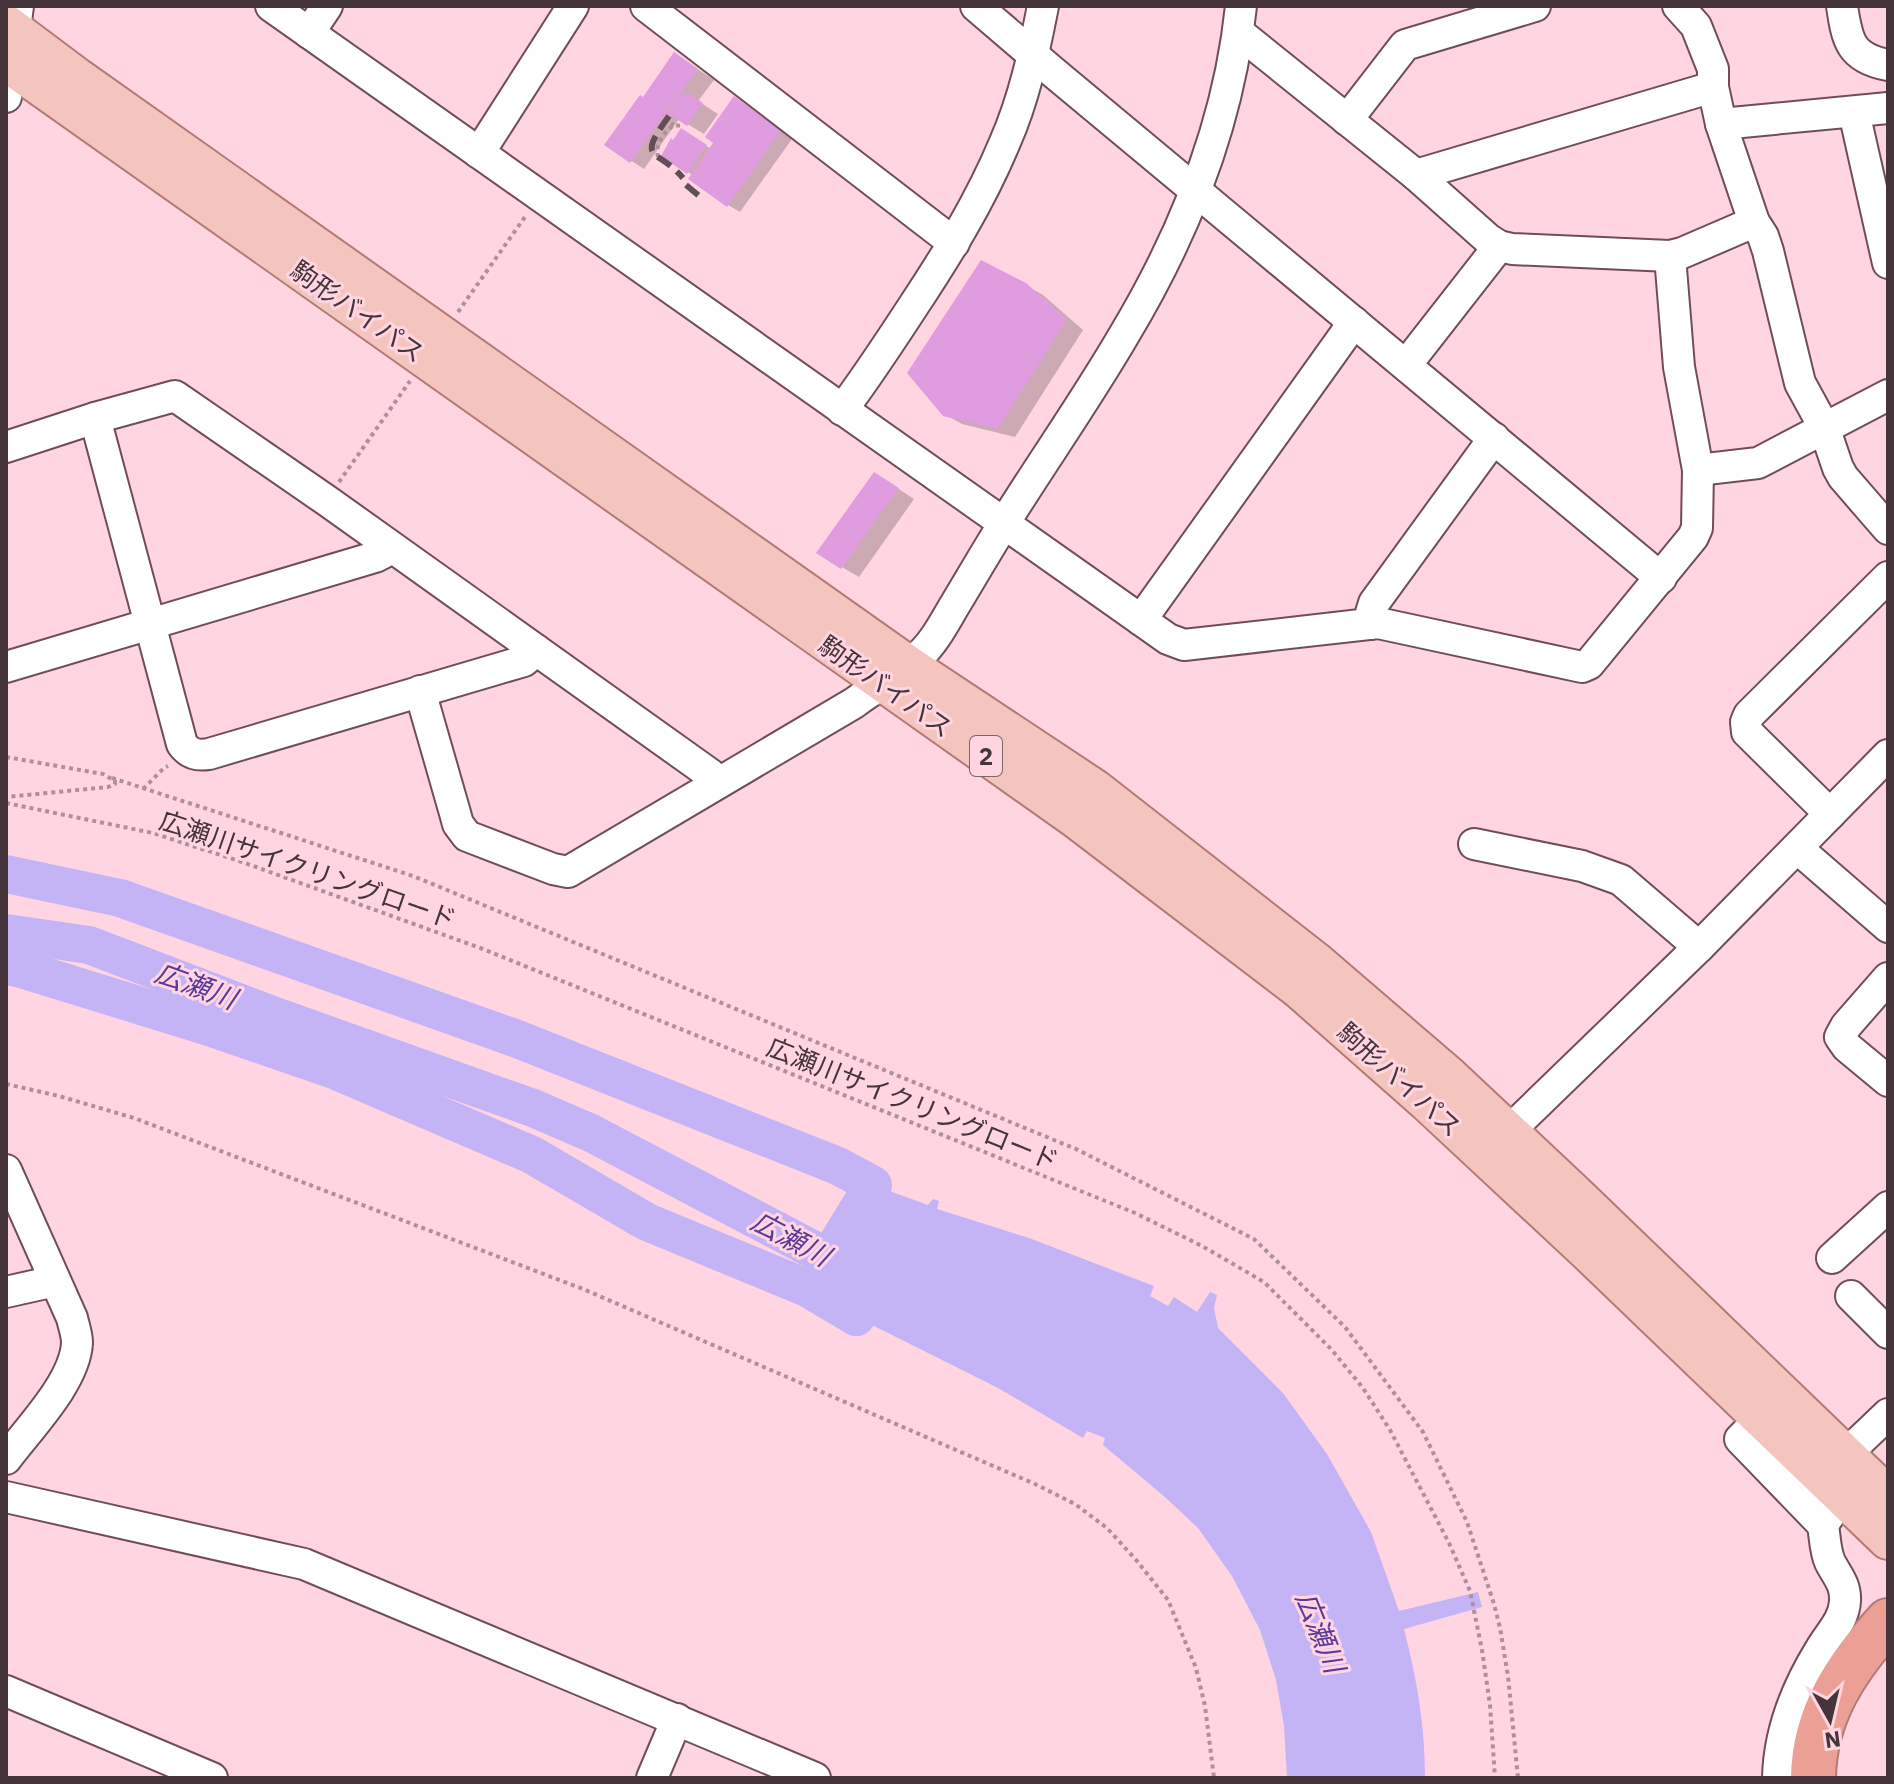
<svg xmlns="http://www.w3.org/2000/svg" width="1894" height="1784" font-family="'IBM Plex Sans','Noto Sans JP',sans-serif">
<style>
.water{fill:#c4b4f6}
.shadow{fill:#0003}
.lines{fill:none;stroke-linecap:round;stroke-linejoin:round}
.river{stroke:#c4b4f6;stroke-width:38}
.building{fill:#df9ddf}
.minor-casing{stroke:#704d59;stroke-width:34}
.major-casing{stroke:#b27a75;stroke-width:42}
.highway-casing{stroke:#b27a75;stroke-width:48}
.path{stroke:#af909a;stroke-width:4;stroke-dasharray:4 4;stroke-linecap:butt}
.minor{stroke:#fff;stroke-width:30}
.major{stroke:#f4c5bf;stroke-width:38}
.highway{stroke:#ec9f95;stroke-width:44}
.rail{stroke:#624e54;stroke-width:6;stroke-dasharray:16 8;stroke-linecap:butt}
.labels{text-anchor:middle;dominant-baseline:central;stroke-width:6;stroke-linejoin:round;paint-order:stroke}
.shield{fill:#ffd5e2;stroke:#7d656c;stroke-width:2}
.shield-label{font-size:24px;font-weight:bold;fill:#45353a}
.street-label{font-size:26px;fill:#45353a;stroke:#ffd5e2}
.water-label{font-size:28px;font-style:italic;fill:#5a3a98;stroke:#ffd5e2}
</style>
<rect width="100%" height="100%" fill="#ffd5e2"/>
<path class="water" d="M873,1185L928,1205L933,1199L939,1201L937,1209L1029,1238L1154,1286L1150,1296L1168,1306L1174,1297L1197,1312L1210,1292L1217,1295L1214,1308L1218,1328L1283,1393L1327,1454L1371,1532L1399,1611L1478,1592L1482,1607L1404,1629C1417,1679 1425,1726 1425,1778H1287L1284,1726L1276,1680L1260,1630L1232,1576L1198,1528L1166,1498L1103,1445L1105,1438L1087,1431L1083,1438L998,1388L856,1317L835,1247Z"/>
<g class="shadow">
<path d="M675,54L714,80L698,101L718,114L704,134L679,119L644,169L607,145L644,99Z"/>
<path d="M746,106L792,139L740,212L728,205L688,172L690,135L711,149Z"/>
<path d="M1025,285L1043,295L1083,330L1015,437L962,424L944,414Z"/>
<path d="M891,484L914,499L859,577L842,567Z"/>
</g>
<g class="lines">
<g class="river">
<path d="M6,874L120,898L512,1037L838,1166L873,1185L835,1247L856,1317"/>
<path d="M6,933L89,945L275,1016L533,1108L591,1133L854,1271L889,1283"/>
<path d="M6,966L18,968L206,1026L334,1070L532,1155L647,1222L807,1288L856,1317"/>
</g>
</g>
<g class="building">
<path d="M674,52L698,69L630,163L604,145L640,95L643,97Z"/>
<path d="M683,92L686,95L688,93L703,103L687,126L672,116L667,114Z"/>
<path d="M734,96L781,130L727,207L688,179L713,143L705,137Z"/>
<path d="M681,128L707,145L687,174L661,156L671,138L673,140Z"/>
<path d="M981,260L1026,283L1067,319L998,429L943,416L907,373Z"/>
<path d="M874,472L899,488L841,569L816,553Z"/>
</g>
<g class="lines">
<g class="minor-casing">
<g id="minor">
<path d="M271,6L1168,639L1184,645L1378,623L1582,667L1589,664L1693,537L1697,528L1698,470L1679,367L1670,256"/>
<path d="M646,6L954,243"/>
<path d="M976,6L1053,72L1661,578"/>
<path d="M1678,6L1696,26L1713,69V87L1721,124L1754,222L1763,236L1768,251L1800,383L1824,427L1838,468L1843,477L1888,529"/>
<path d="M1842,6C1847,40 1850,58 1888,65"/>
<path d="M1238,32L1416,175L1488,239L1499,246L1512,249L1670,256L1682,253L1754,222"/>
<path d="M309,33L327,6"/>
<path d="M6,97L18,6"/>
<path d="M1854,112L1888,263"/>
<path d="M1347,120L1405,45L1535,6"/>
<path d="M1721,124L1888,108"/>
<path d="M479,153L573,6"/>
<path d="M1416,175L1713,87"/>
<path d="M1406,365L1499,246"/>
<path d="M842,410C867,377 889,343 912,308C947,255 980,202 1005,142C1024,99 1034,52 1043,6"/>
<path d="M95,418L182,744C189,754 197,756 209,754L524,661L536,650"/>
<path d="M6,447L95,418L175,396L326,500L710,774L718,783"/>
<path d="M1698,470L1758,463L1888,395"/>
<path d="M1141,620L1354,322"/>
<path d="M1370,624L1371,613L1374,603L1494,438"/>
<path d="M6,667L375,557L383,553L390,547"/>
<path d="M420,691L455,813L458,824L467,836L553,869L568,872L854,703C875,687 899,675 918,657C933,644 943,625 953,608C970,580 986,552 1003,525C1043,461 1086,400 1124,335C1184,235 1229,123 1241,6"/>
<path d="M1830,814L1747,732L1746,722L1749,715L1888,577"/>
<path d="M1474,844L1582,866L1621,880L1699,947"/>
<path d="M1797,848L1888,927"/>
<path d="M1888,978L1846,1026L1840,1037L1847,1047L1888,1081"/>
<path d="M1508,1132L1699,947L1888,755"/>
<path d="M6,1170L72,1318C74,1327 77,1334 77,1343C75,1382 29,1428 6,1459"/>
<path d="M1832,1258L1888,1207"/>
<path d="M6,1292L55,1281"/>
<path d="M1851,1296L1888,1333"/>
<path d="M1760,1419L1740,1439L1823,1525"/>
<path d="M1845,1455L1888,1414"/>
<path d="M6,1497L304,1564L815,1778"/>
<path d="M6,1691L212,1778"/>
<path d="M652,1778L677,1719"/>
<path d="M1778,1778C1779,1732 1796,1689 1820,1650C1829,1634 1844,1621 1845,1601C1846,1584 1837,1576 1830,1562C1825,1551 1825,1537 1823,1525L1832,1511L1844,1497"/>
</g>
</g>
<g class="major-casing">
<g id="major">
<path d="M6,24L78,78L908,665L1095,789L1315,961L1450,1077L1579,1198L1888,1496"/>
<path d="M6,62L1075,818L1299,989L1427,1102L1588,1252L1888,1540"/>
</g>
</g>
<g class="highway-casing">
<path id="highway" d="M1813,1778C1814,1714 1847,1666 1888,1621"/>
</g>
<g class="path">
<path d="M664,119L674,125"/>
<path d="M658,157C655,144 663,133 674,125L683,126"/>
<path d="M458,312L527,214"/>
<path d="M339,482L410,381"/>
<path d="M6,757L103,774L115,781V784L108,787L6,797"/>
<path d="M112,778L413,876L1076,1149L1254,1239L1345,1327L1423,1432L1467,1522L1494,1604L1500,1628L1508,1676L1518,1778"/>
<path d="M143,789L164,768L168,766"/>
<path d="M6,803L153,833L245,863L483,949L1135,1213L1202,1246L1264,1282L1331,1349L1363,1388L1390,1430L1449,1543L1470,1591L1482,1650L1490,1705L1495,1778"/>
<path d="M6,1084L59,1096L134,1118L583,1289L1035,1484L1075,1504L1107,1528L1137,1561L1168,1600L1196,1668L1205,1706L1214,1778"/>
</g>
<use href="#minor" class="minor"/>
<use href="#major" class="major"/>
<use href="#highway" class="highway"/>
<g class="rail">
<path d="M669,116C635,163 657,147 683,178"/>
<path d="M686,185L704,200"/>
</g>
</g>
<g class="labels">
<rect class="shield" x="970" y="736" width="32" height="40" rx="6"/>
<g class="shield-label">
<text x="986" y="756">2</text>
</g>
<g class="street-label">
<text transform="translate(358 311) rotate(35)">駒形バイパス</text>
<text transform="translate(886 686) rotate(35)">駒形バイパス</text>
<text transform="translate(308 869) rotate(19)">広瀬川サイクリングロード</text>
<text transform="translate(1400 1079) rotate(42)">駒形バイパス</text>
<text transform="translate(913 1103) rotate(22)">広瀬川サイクリングロード</text>
</g>
<g class="water-label">
<text transform="translate(196 985) rotate(20)">広瀬川</text>
<text transform="translate(791 1238) rotate(28)">広瀬川</text>
<text transform="translate(1321 1632) rotate(68)">広瀬川</text>
</g>
</g>
<rect width="1894" height="1784" fill="none" stroke="#45353a" stroke-width="16"/>
<g transform="translate(1830 1720) rotate(172)" stroke="#ffd5e2" stroke-width="6" paint-order="stroke">
<path d="M0-6L14 30L0 20L-14 30Z" fill="#45353a"/>
<text y="-12" font-size="22" font-weight="bold" text-anchor="middle" fill="#45353a">N</text>
</g>
</svg>
